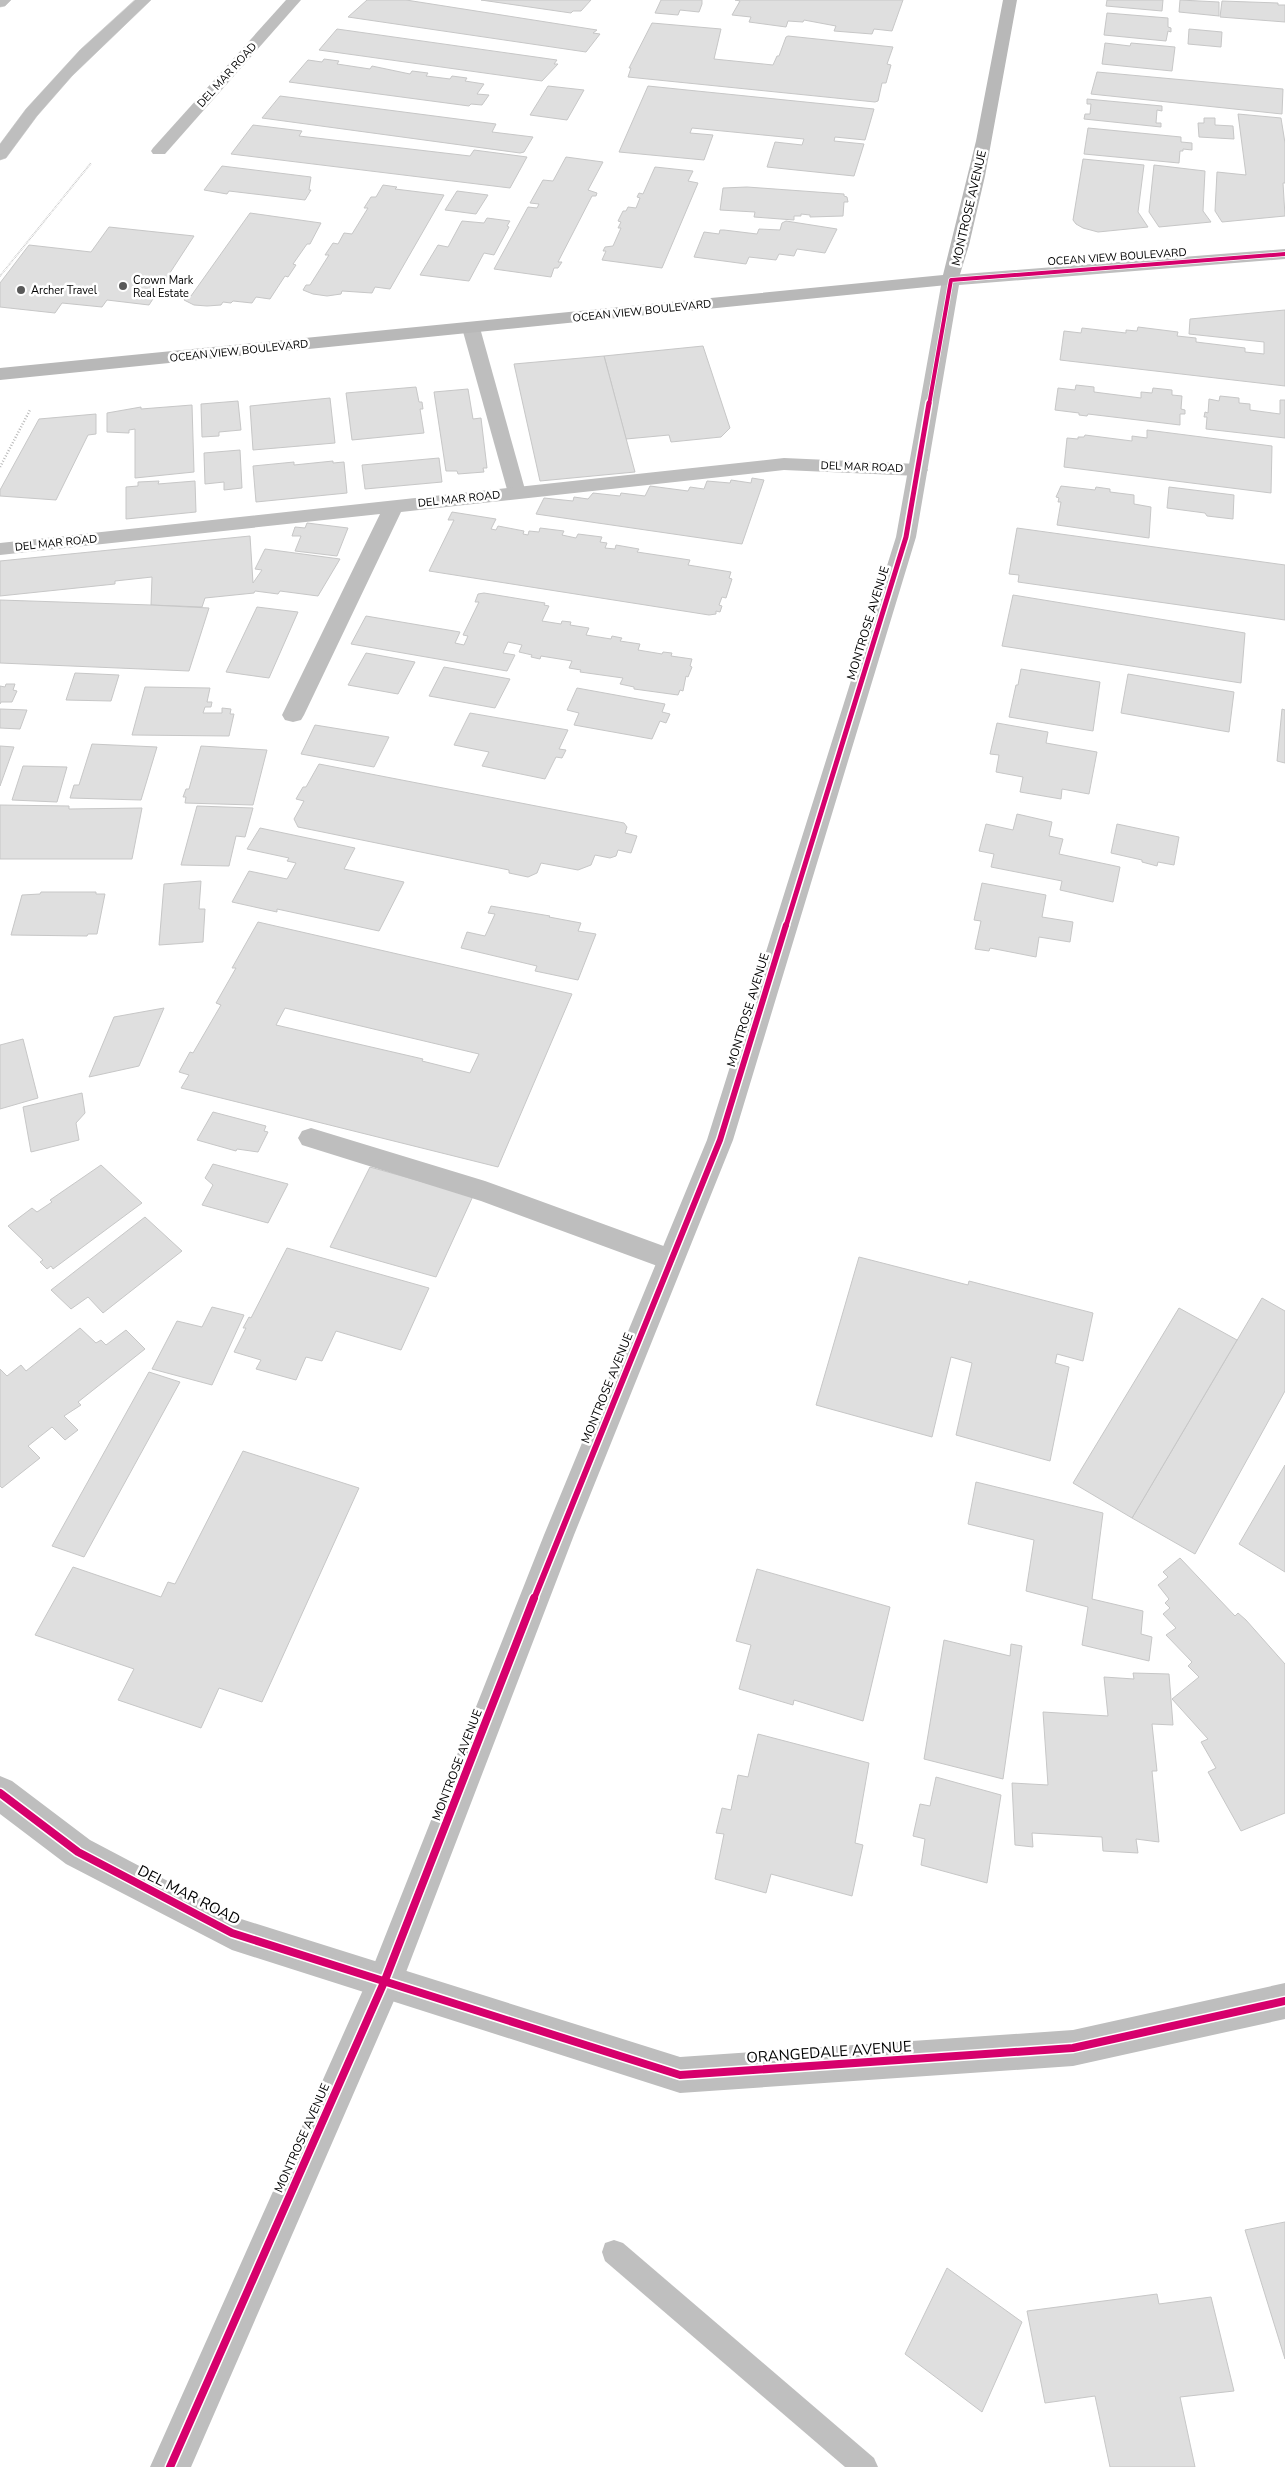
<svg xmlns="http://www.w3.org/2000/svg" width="1285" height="2467" font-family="'Nunito Sans',sans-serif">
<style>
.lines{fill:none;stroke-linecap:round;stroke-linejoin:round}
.stream{fill:#bfbfbf;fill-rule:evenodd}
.building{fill:#dfdfdf;stroke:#c7c7c7;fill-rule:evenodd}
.motorway-casing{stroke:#dbdbdb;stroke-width:1}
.path-far1{stroke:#b9b9b9;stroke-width:2;stroke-dasharray:0.5 1;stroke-linecap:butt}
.path{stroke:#b9b9b9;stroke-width:2.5;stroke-dasharray:1 2;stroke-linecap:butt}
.service{fill:#bebebe;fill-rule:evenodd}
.minor{fill:#bebebe;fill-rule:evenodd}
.tertiary{fill:#bebebe;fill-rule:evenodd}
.secondary{fill:#b8b8b8;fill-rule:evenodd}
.motorway{fill:#bebebe;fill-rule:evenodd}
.cycleway-far3-casing{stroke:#fff;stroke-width:5.5}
.cycleway-far2-casing{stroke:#fff;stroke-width:8}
.cycleway-far1-casing{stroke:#fff;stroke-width:9}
.cycleway-casing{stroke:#fff;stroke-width:11}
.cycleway-far3{stroke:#d6006c;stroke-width:4}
.cycleway-far2{stroke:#d6006c;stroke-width:5}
.cycleway-far1{stroke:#d6006c;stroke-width:6}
.cycleway{stroke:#d6006c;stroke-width:8}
.poi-dot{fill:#595959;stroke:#fff;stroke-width:2}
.labels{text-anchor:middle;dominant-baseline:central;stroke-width:5;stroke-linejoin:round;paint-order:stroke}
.far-street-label{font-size:11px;fill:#000;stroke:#fff}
.far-poi-label{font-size:11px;fill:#000;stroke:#fff;text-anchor:start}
.street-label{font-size:12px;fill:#000;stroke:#fff}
.near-street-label{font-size:15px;fill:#000;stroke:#fff}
</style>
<rect width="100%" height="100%" fill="#fff"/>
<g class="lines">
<path class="stream" d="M614,2240L623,2243L874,2458L878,2467H845L605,2261L602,2252L605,2243Z"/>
</g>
<g class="building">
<path d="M367,0H406L597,30L593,33L600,34L586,52L348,17Z"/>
<path d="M481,0H591L581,11H573L571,13Z"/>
<path d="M661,0H702V4L699,12L680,10L678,15L655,13Z"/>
<path d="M735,0H903L892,31L874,29L872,34L834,31L836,26L804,20L803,22L788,21L786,27L749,22L751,17L732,15L740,1Z"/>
<path d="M1107,0H1163L1162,11L1106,6Z"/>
<path d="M1180,0L1219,2V16L1179,12Z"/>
<path d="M1222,1L1278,3V5H1285V22L1220,17Z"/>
<path d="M1107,13L1168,18V27L1171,28V32L1168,31L1166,41L1104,35Z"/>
<path d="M652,23L721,29L714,59L773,65L777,56H779L786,37L788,36L893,47L887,64L891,65L886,83H882L878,101L875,102L628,77L631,68H629Z"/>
<path d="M337,29L557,60L554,64H558L542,81L319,50Z"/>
<path d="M1189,29L1222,32L1221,47L1188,44Z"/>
<path d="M1105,43L1130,46L1131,43L1175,47L1172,71L1102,64Z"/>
<path d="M324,59L339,61L337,64L370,69L372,66L410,74L412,71L428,73L426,76L450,79L452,76L467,78L465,81L484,84L477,94L489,95L482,105L471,104L469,106L289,82L308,60L322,62Z"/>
<path d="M1097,72L1283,89L1282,114L1091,94Z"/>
<path d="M548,86L584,90L567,120L530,115Z"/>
<path d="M648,86L687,90L874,109L865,140L835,137L834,141L864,144L854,176L767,167L775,142L802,145L804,139L692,128L690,133L713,135L704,160L619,152Z"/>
<path d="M280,96L496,124L492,132L533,137L524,152L520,153L262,118Z"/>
<path d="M1087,99L1162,106V111L1157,110L1156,123H1161V127L1084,119L1085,114H1090L1091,104H1087Z"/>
<path d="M1238,114L1281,118L1285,143V183H1283L1285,216L1222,222L1215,211L1217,172L1246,175Z"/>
<path d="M1204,118H1215V125L1233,126L1234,139L1199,137L1198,123H1204Z"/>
<path d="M253,125L302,131L299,136L470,156L474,150L527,157L510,188L231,154Z"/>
<path d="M1088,128L1181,137V142L1192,143V150L1183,149V151H1180L1179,163L1084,154Z"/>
<path d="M566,157L603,162L588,190L597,193L596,196H592L558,262H562L558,268H554L551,277L494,269L528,207L537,208L539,204L530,203L543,180L553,181Z"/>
<path d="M1083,159L1144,165L1138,212L1148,227L1098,232L1083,228L1076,224L1073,220Z"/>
<path d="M1154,165L1205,171L1203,211L1211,222L1159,227L1149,212Z"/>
<path d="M222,166L311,177L309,190H311L305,200L229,191L227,194L204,190Z"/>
<path d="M655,167L693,171L688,181L698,183L662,268L602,260L606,251H603L605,247L613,246L621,228H618L621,222L618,221L623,211H626L628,207L636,208L640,198L637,197L639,193L643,194Z"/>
<path d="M383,185L397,187L395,189L444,195L390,289L375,287L372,293L342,291L341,294L327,296L313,294L303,290L306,285H310L329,255H325L333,243L338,244L344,233L352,234L368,208H364L371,197H376Z"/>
<path d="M747,187L844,194V196L847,197L848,202H844L843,216L810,217V215L801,214V216H794V220L754,217L755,212L720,210L723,188Z"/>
<path d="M457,191L488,195L476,214L445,210Z"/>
<path d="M250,213L321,223L310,244H307L293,264L296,265L288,277L285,276L270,299L256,297L252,303L233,301L231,303L223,302L221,305L207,306L194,305L184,300L187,295L191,296Z"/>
<path d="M487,218L510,221L507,226L509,227L494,255L484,253L469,281L420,275L438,245L448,247L462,221L484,223Z"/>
<path d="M786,221L837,229L825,253L797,249L794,256L779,254L776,260L749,257L746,264L694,257L704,232L719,234L720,230H724L757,234L759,229L780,230L782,223Z"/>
<path d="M109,227L194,236L149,305L107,300L102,307L62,303L55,313L0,307V283L29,245L91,252Z"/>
<path d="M1285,310V386L1060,360L1064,331L1081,333L1082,328L1126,333V330L1137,331L1138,327L1178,332L1177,336L1196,338V342L1245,348V352L1264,354V342L1189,334L1190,319Z"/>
<path d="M703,346L730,428L721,437L671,442L669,435L626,439L604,356Z"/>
<path d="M604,356L635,472L540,481L514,364Z"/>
<path d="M1076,385L1094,387V392L1141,398V392L1152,393L1153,388L1172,390V395L1182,396L1181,409L1185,410V414H1180V425L1088,414L1087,416L1079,415V413L1055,410L1058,388L1075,390Z"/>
<path d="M416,387L419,402H422L423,409H420L424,433L352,440L346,393Z"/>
<path d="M468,389L473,419L481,418L487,468H483L484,472L458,474L457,471H446L434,392Z"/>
<path d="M1220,396L1239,398V403L1250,404V410L1280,414V400H1285V438L1206,429L1207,417H1204L1205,412L1208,413L1209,399L1219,401Z"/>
<path d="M330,398L335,443L253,450L250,406Z"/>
<path d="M238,401L241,430L219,432V436L202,437L201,404Z"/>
<path d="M192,405L194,472L135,478V429L129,430V433L107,432V413L141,407V409Z"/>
<path d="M96,414V434L88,435L56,500L0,496V490L39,419Z"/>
<path d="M1147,430L1272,446L1271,493L1064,467L1067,438L1078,439V437H1084L1085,435L1132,441V436L1147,438Z"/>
<path d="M240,450L242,488L224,490V482L205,484L204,453Z"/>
<path d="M439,458L442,482L365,489L362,465Z"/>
<path d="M333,461V463L344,462L347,493L256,502L253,466L294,462V465Z"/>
<path d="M752,478L764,480L742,544L536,514L544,498L573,501L574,497L588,499L593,493L620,496L621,493L645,496L650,486L688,491L690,487L704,489L707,481L730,483L731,480L751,483Z"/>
<path d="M159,481L158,484L195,481L196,512L126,519V487L138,486V482Z"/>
<path d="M1061,486L1095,490L1096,487L1110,489V492L1134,495V504L1151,507L1149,538L1057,525L1061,502H1058L1059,498L1056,497Z"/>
<path d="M1169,487L1234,495L1233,519L1207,516L1205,513L1167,508Z"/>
<path d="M452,512L496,519L491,529L496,530L498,526L524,531L523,534L528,535L529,531L539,532L540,528L564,531L562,535L576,538L578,534L602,537L600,542L607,543L605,548L615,549L616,545L639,549L637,552L690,560L688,565L731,572L729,578L732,579L726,598L722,597L719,605L722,606L720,612L716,611V614L709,615L429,571L454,520H448Z"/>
<path d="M307,523L348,528L337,556L295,551L301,536H292L295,527L305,528Z"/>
<path d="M1017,528L1285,565V620L1018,582L1019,575L1009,574Z"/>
<path d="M250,536L253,583L262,570L255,569L265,549L340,559L318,596L280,591L278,594L255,591L254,593L205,598L202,607L151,605L152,577L115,581V584L0,596V561Z"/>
<path d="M484,593L545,603L544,605L549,606L542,621L561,624L562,621L571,622L570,625L589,628L586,635L611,639L612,636L622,638L620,641L640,644L638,650L662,654L663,652L672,653L671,656L692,659L690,666L692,667L688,677L686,676L683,691L680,690L678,695L634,689V687L620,684L623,678L580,672L581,670L569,668L572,661L541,656L540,659L531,657L532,655L519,652L522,645L508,642L503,653L515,655L507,671L351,644L366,616L460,632L455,643L464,645L468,636L463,635L479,602H475L478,594Z"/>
<path d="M1013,595L1245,633L1241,683L1002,646Z"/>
<path d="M0,600L151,605L209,608L189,671L0,663Z"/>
<path d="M257,607L298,612L269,678L226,672Z"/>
<path d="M366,653L415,662L398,694L348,685Z"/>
<path d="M444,667L510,679L495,708L429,696Z"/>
<path d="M1021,669L1100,682L1093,731L1009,717L1016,685H1018Z"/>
<path d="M75,673L119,675L111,701L66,700Z"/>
<path d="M1128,674L1234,692L1229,732L1121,713Z"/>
<path d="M6,684H15L13,690L17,691L12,702H1L0,704V686L5,687Z"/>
<path d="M145,687L210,688L207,702H212L211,707H205L203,713H222V708L231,709L230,714H234L229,736L132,735Z"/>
<path d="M577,688L665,704L662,712L670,714L666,723L660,721L652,739L574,725L579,713L567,710Z"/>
<path d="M0,709L27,710L20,729L0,728Z"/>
<path d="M1282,709L1285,710V763L1277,761Z"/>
<path d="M470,713L568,730L559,749L566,750L562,758L556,757L545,779L482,766L489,752L454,745Z"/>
<path d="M997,723L1048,732L1046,743L1097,752L1089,794L1062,789L1061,799L1020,792L1023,777L996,772L999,755L990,754Z"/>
<path d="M315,725L389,737L374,767L301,754Z"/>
<path d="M92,744L157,747L141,800L70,798L74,785H79Z"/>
<path d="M0,746L14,747L0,786Z"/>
<path d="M201,746L267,750L253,805L185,803L186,797H183L186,789H189Z"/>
<path d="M319,764L624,823L627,827L625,833L637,836L631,853L618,850L616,856L610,858L595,855L591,865L578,870L541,863L537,873L528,877L509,873V870L298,827L294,819L304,801L296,799L303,787H306Z"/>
<path d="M23,766L67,767L57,802L12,800Z"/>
<path d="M0,805L69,806V809L142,808L132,859H0Z"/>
<path d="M197,806L253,808L245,837L236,836L229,866L181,865Z"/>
<path d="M1017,814L1052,822L1049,836L1063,839L1059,854L1120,867L1113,902L1060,890L1062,881L991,867L994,854L979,851L986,824L1013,830Z"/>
<path d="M1117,824L1179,837L1174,865L1158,862L1157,866L1142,862V860L1111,853Z"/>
<path d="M260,828L355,848L344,869L404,882L379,931L277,909V912L232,902L249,871L287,879L296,863L287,861L289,858L247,849Z"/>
<path d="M201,881L199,909H205L203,942L159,945L164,884Z"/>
<path d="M982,883L1046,895L1042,917L1073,922L1070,942L1039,937L1036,957L990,948L989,951L975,949L981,921L974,920Z"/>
<path d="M41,892H96V894H105L97,934H88L87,936L11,935L22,895L40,894Z"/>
<path d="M491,906L550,916L549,917L581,923L578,931L596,934L578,980L535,971L537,966L461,948L467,932L485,936L495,914L488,913Z"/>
<path d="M258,922L572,994L498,1167L181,1088L189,1075L179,1072L190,1052L193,1053L221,1005L216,1003L236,968H232ZM285,1008L479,1054L470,1073L422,1061L423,1059L276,1025Z"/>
<path d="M164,1008L139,1066L89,1077L114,1017Z"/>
<path d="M23,1039L38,1098L0,1109V1045Z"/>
<path d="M82,1093L85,1113L76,1123L79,1140L31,1152L23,1107Z"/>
<path d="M213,1112L266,1126L264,1131L268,1132L258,1152L237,1149L236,1151L197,1140Z"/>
<path d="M213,1164L288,1184L268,1223L202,1205L213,1185L205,1178Z"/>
<path d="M101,1165L142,1203L53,1269L51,1266L47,1269L40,1262L43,1260L8,1226L32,1208L37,1212L52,1202L50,1200Z"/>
<path d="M370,1167L473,1196L436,1277L330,1247Z"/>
<path d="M145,1217L182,1251L103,1313L88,1297L71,1309L51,1290Z"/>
<path d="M287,1248L429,1288L401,1350L336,1331L322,1361L306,1357L296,1380L256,1369L261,1360L234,1352L246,1328H243L249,1317L251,1318Z"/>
<path d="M859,1257L968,1285L969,1281L1093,1313L1083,1361L1057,1354L1055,1363L1069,1367L1050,1461L956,1435L972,1363L951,1357L932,1437L816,1405Z"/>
<path d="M1262,1298L1285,1311V1391L1195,1554L1132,1518Z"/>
<path d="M212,1307L244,1315L212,1385L152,1369L177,1321L202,1327Z"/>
<path d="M1179,1308L1237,1340L1132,1518L1073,1483Z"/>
<path d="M80,1328L96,1343L101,1340L106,1345L126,1330L145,1349L78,1402L81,1405L64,1416L78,1430L65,1440L52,1427L28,1446L40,1458L2,1488L0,1486V1369L7,1376L21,1365L26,1371Z"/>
<path d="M149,1372L180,1382L84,1557L52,1546Z"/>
<path d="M243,1451L359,1488L262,1702L219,1688L201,1728L118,1700L134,1669L35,1635L73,1567L161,1597L168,1582L175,1584Z"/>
<path d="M1285,1465V1572L1239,1544Z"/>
<path d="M976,1482L1103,1513L1092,1599L1143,1611L1141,1634L1152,1637L1149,1661L1082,1645L1088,1607L1026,1591L1034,1540L968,1524Z"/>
<path d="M1180,1558L1235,1616L1238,1613L1246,1620L1285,1664V1813L1241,1831L1208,1772L1216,1768L1201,1742L1208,1739L1172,1699L1199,1677L1188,1666L1192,1662L1166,1635L1176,1628L1163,1614L1170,1608L1165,1603L1169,1599L1158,1585L1168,1577L1163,1572Z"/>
<path d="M757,1569L890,1607L863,1721L794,1700L793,1705L739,1689L751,1645L736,1641Z"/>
<path d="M944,1640L1010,1656L1011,1644L1022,1646L1003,1779L924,1759Z"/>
<path d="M1133,1673L1169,1674L1173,1725L1152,1724L1157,1771H1152L1159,1842L1136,1839L1138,1853L1103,1851L1102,1837L1032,1833L1033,1847L1015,1845L1012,1783L1048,1785L1043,1712L1108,1716L1104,1677L1134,1679Z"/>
<path d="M758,1734L869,1763L855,1843L863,1845L852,1896L771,1874L766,1893L715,1879L724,1834L716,1833L722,1808L731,1810L738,1775L748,1777Z"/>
<path d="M936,1777L1001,1795L987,1883L921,1865L925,1839L913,1836L920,1804L930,1806Z"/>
<path d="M1285,2222V2359L1245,2230Z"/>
<path d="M947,2268L1022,2322L982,2412L905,2354Z"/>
<path d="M1157,2294L1159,2304L1211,2297L1234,2391L1180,2397L1195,2467H1110L1095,2396L1045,2403L1027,2311Z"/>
</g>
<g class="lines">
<g class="motorway-casing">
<g id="motorway">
<path d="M0,0H11L5,6L0,7Z"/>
<path d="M135,0H151L72,76L37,116L6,158L0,160V144L26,109L80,50Z"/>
</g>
</g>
<path class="path-far1" d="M0,276L91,163"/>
<path class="path" d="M0,467L30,410"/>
<g class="service">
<path d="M471,323L477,324L480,328L526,493L524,497H510L508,493L462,328L465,324Z"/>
<path d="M311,1128L485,1181L680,1252L684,1260L680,1268L671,1271L481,1201L302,1145L298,1138L302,1131Z"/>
</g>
<g class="minor">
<path d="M286,0H301L165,154H153L151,151L153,148Z"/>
<path d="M784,458L918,464L925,466L928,470L925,474L918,476L784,470L401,512L304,715L301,720L293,722L285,720L282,715L380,514L0,555V543Z"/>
<path d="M0,1776L12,1781L90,1840L238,1918L680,2057L1073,2030L1285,1983V2019L1073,2066L680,2093L232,1950L66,1864L0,1814Z"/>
</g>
<path class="tertiary" d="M1285,249V259L959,285L916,537L733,1140L574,1535L403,1980L191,2467H150L371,1972L544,1535L707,1140L896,537L942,280L945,276L951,275Z"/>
<path class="secondary" d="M1003,0H1017L985,176L969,245L957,284L0,380V368L943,275L976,141Z"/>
<use href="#motorway" class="motorway"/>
<g class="cycleway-far3-casing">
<path id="cycleway-far3" d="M929,405L951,280L1285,254"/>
</g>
<g class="cycleway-far2-casing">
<path id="cycleway-far2" d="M786,926L906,537L929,403"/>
</g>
<g class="cycleway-far1-casing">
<path id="cycleway-far1" d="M534,1599L720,1140L786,925"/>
</g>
<g class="cycleway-casing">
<g id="cycleway">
<path d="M0,1793L78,1852L232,1933L680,2075L1073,2048L1285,2001"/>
<path d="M170,2467L385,1980L534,1598"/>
</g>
</g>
<use href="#cycleway-far3" class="cycleway-far3"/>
<use href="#cycleway-far2" class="cycleway-far2"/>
<use href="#cycleway-far1" class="cycleway-far1"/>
<use href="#cycleway" class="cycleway"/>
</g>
<g class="poi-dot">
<circle cx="123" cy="286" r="5"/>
<circle cx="21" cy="290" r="5"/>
</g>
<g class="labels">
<g class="far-street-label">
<text transform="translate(227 75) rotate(-48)">DEL MAR ROAD</text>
<text transform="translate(1117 257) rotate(-4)">OCEAN VIEW BOULEVARD</text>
<text transform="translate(642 311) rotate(-6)">OCEAN VIEW BOULEVARD</text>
<text transform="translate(239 351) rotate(-6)">OCEAN VIEW BOULEVARD</text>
<text transform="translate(862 467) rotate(2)">DEL MAR ROAD</text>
<text transform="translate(459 499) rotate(-6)">DEL MAR ROAD</text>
<text transform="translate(56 543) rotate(-6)">DEL MAR ROAD</text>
</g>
<g class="far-poi-label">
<text x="133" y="280">Crown Mark<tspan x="133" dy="13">Real Estate</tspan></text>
<text x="31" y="290">Archer Travel</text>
</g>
<g class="street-label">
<text transform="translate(969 208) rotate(-77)">MONTROSE AVENUE</text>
<text transform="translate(868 623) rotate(-73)">MONTROSE AVENUE</text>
<text transform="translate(748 1010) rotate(-73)">MONTROSE AVENUE</text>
<text transform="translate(607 1388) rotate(-68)">MONTROSE AVENUE</text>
<text transform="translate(457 1765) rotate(-69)">MONTROSE AVENUE</text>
<text transform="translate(302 2138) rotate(-66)">MONTROSE AVENUE</text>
</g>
<g class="near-street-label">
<text transform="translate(189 1895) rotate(27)">DEL MAR ROAD</text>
<text transform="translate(829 2052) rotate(-4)">ORANGEDALE AVENUE</text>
</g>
</g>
</svg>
